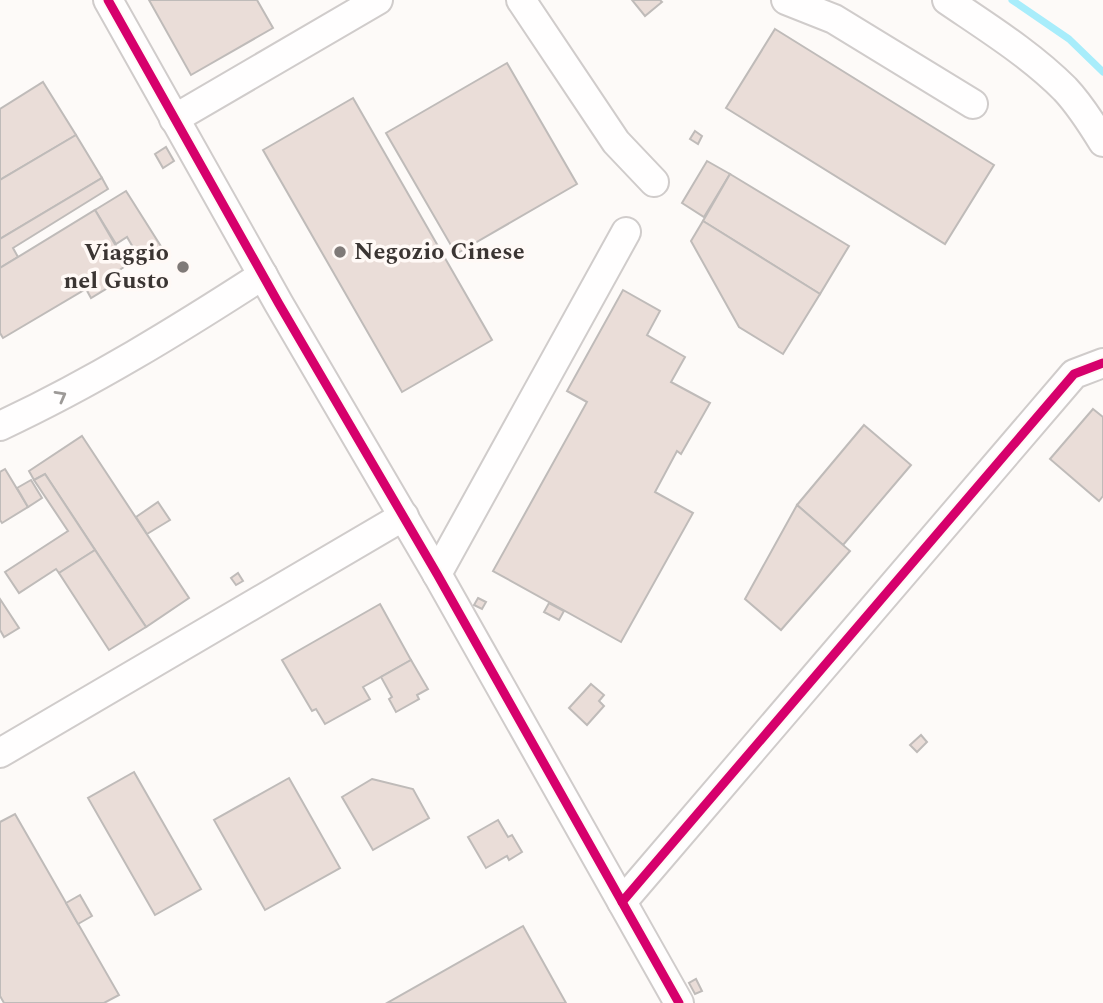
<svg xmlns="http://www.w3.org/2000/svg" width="1103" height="1003" font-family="Spectral,serif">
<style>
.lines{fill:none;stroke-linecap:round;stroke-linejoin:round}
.stream{stroke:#a8edfb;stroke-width:7}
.building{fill:#eaddd8;stroke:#bfbbb9;stroke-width:2}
.minor-casing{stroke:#d0cccb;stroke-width:32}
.minor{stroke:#fffefe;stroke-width:28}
.cycleway-casing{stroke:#fff9f6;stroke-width:13}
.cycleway{stroke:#d6006c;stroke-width:9}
.oneway{stroke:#9d9a98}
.poi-dot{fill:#7f7a78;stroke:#fff9f6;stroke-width:2.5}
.labels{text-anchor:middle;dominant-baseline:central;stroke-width:7;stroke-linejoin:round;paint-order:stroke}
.poi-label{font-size:24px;font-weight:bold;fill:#3b3533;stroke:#fff9f6;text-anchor:start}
</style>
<rect width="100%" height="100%" fill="#fdfaf8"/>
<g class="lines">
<path class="stream" d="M1012,0L1069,39L1103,72"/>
</g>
<g class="building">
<path d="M149,0H257L273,28L191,75Z"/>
<path d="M632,0H660L662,2L645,16Z"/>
<path d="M775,29L994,165L945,244L726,108Z"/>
<path d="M507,63L577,184L456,254L386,133Z"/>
<path d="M43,82L76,135L0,180V109Z"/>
<path d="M353,98L492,340L402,392L263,150Z"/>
<path d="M695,131L702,136L698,144L690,139Z"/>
<path d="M76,135L102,178L0,239V180Z"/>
<path d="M166,147L174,161L163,168L155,154Z"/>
<path d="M707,161L730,174L704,217L682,203Z"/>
<path d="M730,174L849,246L820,294L703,221Z"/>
<path d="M102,178L108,189L13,248L18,257L0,268V239Z"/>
<path d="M126,191L162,248L141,261L127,237L116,244L95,210Z"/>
<path d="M95,210L127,265L115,273L119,281L91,298L86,289L3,338L0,333V268Z"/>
<path d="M703,221L820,294L783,354L739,327L691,241Z"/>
<path d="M623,290L660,311L647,335L685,357L671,382L710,403L681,454L677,451L655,492L693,513L621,642L493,571L587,402L567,391Z"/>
<path d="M1093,409L1103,417V496L1099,501L1050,459Z"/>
<path d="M864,425L911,465L843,545L797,505Z"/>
<path d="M82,436L189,598L146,627L45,474L34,480L29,471Z"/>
<path d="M5,469L28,507L2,523L0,520V472Z"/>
<path d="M45,474L95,550L59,573L56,569L19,593L5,572L68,531L34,480Z"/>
<path d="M31,480L42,498L28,507L17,488Z"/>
<path d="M158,502L170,520L147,534L136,517Z"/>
<path d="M797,505L850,551L781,630L745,599Z"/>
<path d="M95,550L146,627L109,650L59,573Z"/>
<path d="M238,573L243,581L236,585L231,578Z"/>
<path d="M478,598L486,602L482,609L474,605Z"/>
<path d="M0,599L19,628L4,637L0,630Z"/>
<path d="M549,603L564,611L559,620L544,612Z"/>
<path d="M380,604L411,660L363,687L370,699L325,724L316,709L312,711L282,660Z"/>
<path d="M411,660L428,689L417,695L419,699L396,712L389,699L392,697L381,677Z"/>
<path d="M591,684L604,695L599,701L604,706L587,725L569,708Z"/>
<path d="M921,735L927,742L917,752L910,745Z"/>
<path d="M134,772L201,889L155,915L88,798Z"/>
<path d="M289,778L340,868L265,910L214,820Z"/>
<path d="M372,779L413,789L429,818L373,850L342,797Z"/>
<path d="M15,814L119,995L104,1003H4L0,996V822Z"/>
<path d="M498,820L508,837L512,835L522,852L509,860L507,856L486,868L468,837Z"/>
<path d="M80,895L92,916L78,924L66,903Z"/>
<path d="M523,926L566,1003H387Z"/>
<path d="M696,979L702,991L695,994L689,983Z"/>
</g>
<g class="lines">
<g class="minor-casing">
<g id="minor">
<path d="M108,0L279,304L437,574L679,1003"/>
<path d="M521,0L616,142L654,182"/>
<path d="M786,0L834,19L973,104"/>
<path d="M947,0C988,28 1030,54 1065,89C1080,105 1092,124 1103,142"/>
<path d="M174,119L378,0"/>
<path d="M0,426C92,383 178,330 263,275"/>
<path d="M437,574L626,232"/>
<path d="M0,753L404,516"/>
<path d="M622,902L1074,374L1103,363"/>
</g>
</g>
<use href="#minor" class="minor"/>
<g class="cycleway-casing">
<g id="cycleway">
<path d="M108,0L279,304L437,574L679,1003"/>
<path d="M622,902L1074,374L1103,363"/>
</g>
</g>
<use href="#cycleway" class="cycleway"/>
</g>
<defs><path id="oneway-chevron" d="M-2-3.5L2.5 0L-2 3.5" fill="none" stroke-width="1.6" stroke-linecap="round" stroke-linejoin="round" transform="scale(1.75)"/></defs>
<use class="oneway" href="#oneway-chevron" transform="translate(61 396) rotate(-29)"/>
<g class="poi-dot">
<circle cx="340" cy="252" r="7"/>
<circle cx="183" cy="267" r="7"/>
</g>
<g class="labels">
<g class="poi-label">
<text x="354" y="252">Negozio Cinese</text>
<text x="169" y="253" text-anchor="end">Viaggio<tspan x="169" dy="28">nel Gusto</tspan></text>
</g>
</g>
</svg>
